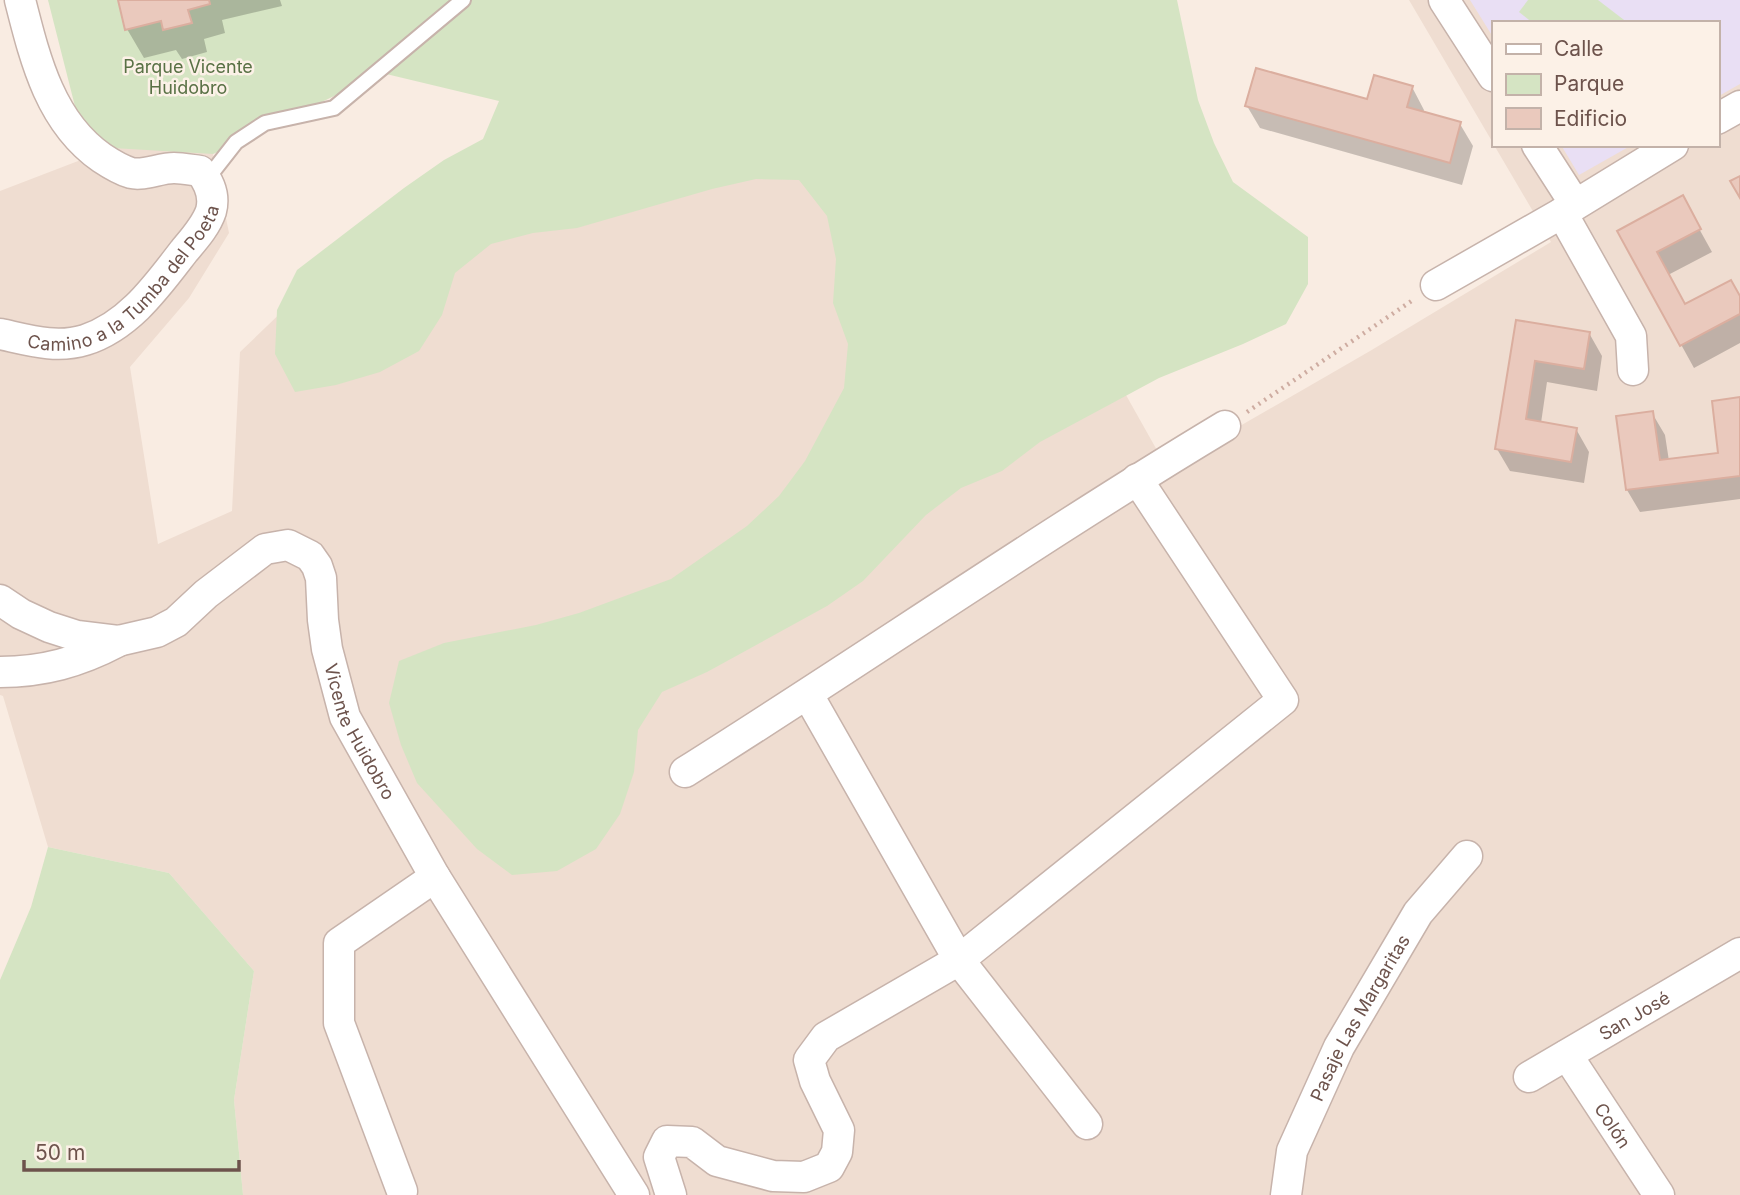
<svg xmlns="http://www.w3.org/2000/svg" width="1740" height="1195" font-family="Inter,sans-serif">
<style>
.residential{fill:#efddd1}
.education{fill:#e9dff4}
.green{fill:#d5e4c3}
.shadow{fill:#0003}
.building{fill:#eac9bd;stroke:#dbae9f;stroke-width:2}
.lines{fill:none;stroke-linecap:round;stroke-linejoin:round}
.service-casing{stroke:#c7b3ab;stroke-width:18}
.minor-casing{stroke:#c7b3ab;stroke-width:33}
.path{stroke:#ceaca1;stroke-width:4.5;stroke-dasharray:2 5;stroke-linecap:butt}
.service{stroke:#fff;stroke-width:14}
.minor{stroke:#fff;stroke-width:30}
.labels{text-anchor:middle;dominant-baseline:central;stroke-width:5;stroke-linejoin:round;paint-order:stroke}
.park-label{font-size:18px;fill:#597145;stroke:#fcf1e7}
.street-label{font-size:18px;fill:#6d534c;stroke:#fcf1e7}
</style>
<rect width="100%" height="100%" fill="#f9ece2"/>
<path class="residential" d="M48,0L382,73L213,154L229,233L189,298L130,367L158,544L232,511L240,352L316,279L904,0L1167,468L1370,351L1551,242L1494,145H1717V23H1493V143L1409,0H1740V1195H243L234,1100L254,971L169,873L48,847L3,696L0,695V191L112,148Z"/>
<g class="education">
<path d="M1470,0H1740V84L1717,97V23H1493V37Z"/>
<path d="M1561,145H1632L1579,175Z"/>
</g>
<g class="green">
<path d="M48,0H1177L1198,100L1214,143L1233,182L1308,237V284L1286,324L1243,344L1159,378L1040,442L1002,471L961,488L926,515L863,581L827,606L707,672L662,692L638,730L634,772L620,814L596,849L557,871L512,875L477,849L417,783L401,745L389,703L399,661L444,643L536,625L579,613L671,579L747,526L779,496L805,461L844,388L848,344L833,303L836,259L827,216L799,180L756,179L712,189L577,228L533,233L491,244L455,273L442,315L419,351L380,372L336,385L295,392L275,354L277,310L297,270L404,188L444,160L483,139L499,101L382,73L213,154L113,148L81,130Z"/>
<path d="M1528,0H1598L1628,23H1533L1519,12Z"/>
<path d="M48,847L169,873L254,971L234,1100L243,1195H0V980L31,907Z"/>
</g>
<g class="shadow">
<path d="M119,0H280L282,6L222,20L225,33L204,39L207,52L182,59L176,50L144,58L127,29Z"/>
<path d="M1412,87L1424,110L1423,114L1460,124L1473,146L1462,185L1260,128L1247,106L1369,101Z"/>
<path d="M1682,198L1712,252L1668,275L1685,306L1740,299V343L1694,368L1619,232Z"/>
<path d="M1518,322L1589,333L1602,356L1597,391L1547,382L1541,423L1576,429L1589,452L1584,483L1510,471L1497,449Z"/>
<path d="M1740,399V499L1640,512L1627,490L1652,413L1665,435L1669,461L1720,454Z"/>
</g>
<g class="building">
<path d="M118,0H209L210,4L188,10L192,23L163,30L161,21L125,30Z"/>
<path d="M1256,68L1367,99L1374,75L1413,86L1407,107L1461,122L1450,163L1245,106Z"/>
<path d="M1740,176V198L1730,181Z"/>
<path d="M1683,195L1701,229L1657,252L1685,304L1731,280L1740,296V314L1680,346L1617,231Z"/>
<path d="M1516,320L1590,332L1584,369L1535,361L1526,419L1577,428L1571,462L1495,449Z"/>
<path d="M1740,397V476L1626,490L1616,416L1653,411L1660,460L1718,453L1712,401Z"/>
</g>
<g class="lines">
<g class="service-casing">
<path id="service" d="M207,179L236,142L265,123L334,108L463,0"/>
</g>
<g class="minor-casing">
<g id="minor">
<path d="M1444,0L1493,76"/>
<path d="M1717,119L1740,106"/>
<path d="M1537,145L1575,204"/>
<path d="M1562,213L1631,336L1633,370"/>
<path d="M1436,285L1562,213L1673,145"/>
<path id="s1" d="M0,334C28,340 56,349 85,340C129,326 157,286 184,251C194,239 206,226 211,211C215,196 209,182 200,171C192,170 182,168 174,168C160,168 144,176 131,173C121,170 111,164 102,158C50,122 35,59 20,0"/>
<path id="s2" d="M0,600L21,614L49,627L77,636L118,641L157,632L176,622L206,594L265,549L288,545L310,556L317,566L321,578L323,620L327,649L345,717L435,877L634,1195"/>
<path d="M0,672C43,672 79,662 117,642"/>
<path d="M808,695L959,960L1087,1124"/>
<path d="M685,772C866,658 1042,536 1225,426"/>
<path id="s3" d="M1567,1055L1659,1195"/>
<path id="s4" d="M1529,1077L1740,953"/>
<path d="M402,1191L339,1023V943L435,877"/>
<path d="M671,1195L659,1157L667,1141L692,1142L717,1161L773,1176L804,1177L829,1167L837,1152L839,1130L815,1081L809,1060L826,1037L959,960L1283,700L1137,479"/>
<path id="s5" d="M1286,1195L1292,1151L1339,1047L1418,913L1467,856"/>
</g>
</g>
<path class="path" d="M1247,412L1413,300"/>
<use href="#service" class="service"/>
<use href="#minor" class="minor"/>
</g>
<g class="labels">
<g class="park-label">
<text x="188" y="66">Parque Vicente<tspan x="188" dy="21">Huidobro</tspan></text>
</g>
<g class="street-label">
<text stroke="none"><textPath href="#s1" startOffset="152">Camino a la Tumba del Poeta</textPath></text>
<text stroke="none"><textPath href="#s2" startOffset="537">Vicente Huidobro</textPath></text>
<text stroke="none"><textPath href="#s4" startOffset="122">San José</textPath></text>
<text stroke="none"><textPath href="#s5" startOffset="194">Pasaje Las Margaritas</textPath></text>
<text stroke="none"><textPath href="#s3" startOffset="84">Colón</textPath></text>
</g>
</g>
<rect x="1492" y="21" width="228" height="126" fill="#fcf1e7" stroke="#c3b2a9" stroke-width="2"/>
<rect x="1506" y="44" width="35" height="10" fill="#ffffff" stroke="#c3b2a9" stroke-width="2"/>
<text x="1554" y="56" font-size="21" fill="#6d534c">Calle</text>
<rect x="1506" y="74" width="35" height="21" fill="#d5e4c3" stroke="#c3b2a9" stroke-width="2"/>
<text x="1554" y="91" font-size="21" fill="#6d534c">Parque</text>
<rect x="1506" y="108" width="35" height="21" fill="#eac9bd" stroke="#c3b2a9" stroke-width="2"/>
<text x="1554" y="126" font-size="21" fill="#6d534c">Edificio</text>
<path d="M24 1160v10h215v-10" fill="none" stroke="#6d534c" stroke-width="3.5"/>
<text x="35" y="1160" font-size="21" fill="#6d534c" stroke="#fcf1e7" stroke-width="5" paint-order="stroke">50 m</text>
</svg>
